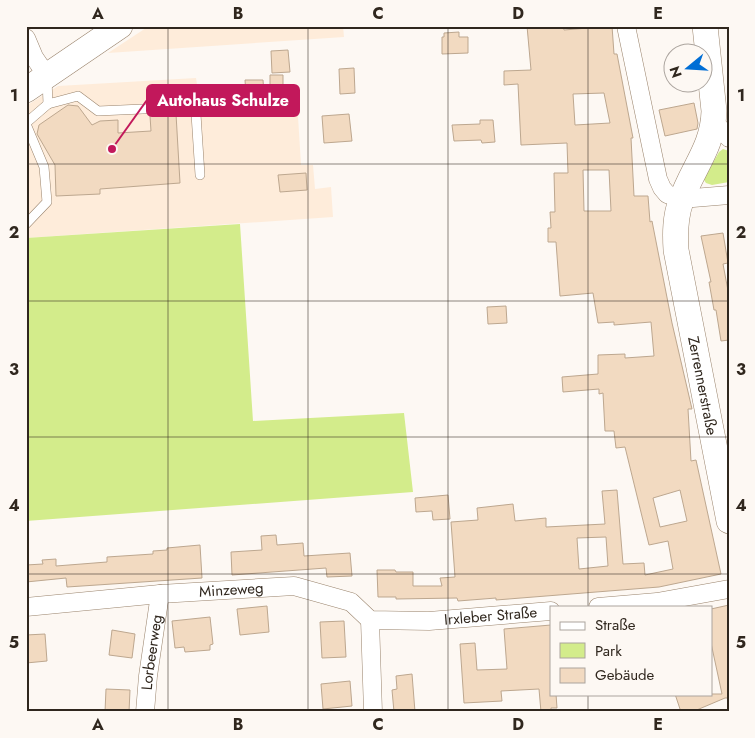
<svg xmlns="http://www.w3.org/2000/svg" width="755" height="738" font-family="Jost,sans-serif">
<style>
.built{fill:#feecda}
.green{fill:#d3ec8b}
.building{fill:#f2dac1;stroke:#bda78f;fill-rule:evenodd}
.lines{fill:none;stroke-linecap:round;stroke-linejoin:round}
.lane-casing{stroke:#9a846d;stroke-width:10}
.street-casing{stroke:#9a846d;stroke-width:19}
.secondary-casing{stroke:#9a846d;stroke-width:26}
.lane{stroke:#fff;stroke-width:9}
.street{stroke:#fff;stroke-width:18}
.secondary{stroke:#fff;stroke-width:25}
.grid{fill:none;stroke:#30271e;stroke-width:1;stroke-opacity:0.55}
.labels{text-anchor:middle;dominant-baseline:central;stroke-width:4;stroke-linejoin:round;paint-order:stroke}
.street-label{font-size:15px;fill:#30271e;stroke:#fdf8f3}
.leader{fill:none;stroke:#c2185b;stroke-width:2}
.callout-dot{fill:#c2185b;stroke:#fdf8f3;stroke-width:2}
.callout{fill:#c2185b;stroke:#c2185b;stroke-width:2}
.callout-label{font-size:16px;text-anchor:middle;font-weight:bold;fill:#fff}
.neatline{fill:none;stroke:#30271e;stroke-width:2}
.grid-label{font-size:16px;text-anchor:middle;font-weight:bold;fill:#30271e}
</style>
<rect width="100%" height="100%" fill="#fdf8f3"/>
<g class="built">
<path d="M149,26H343L344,37L108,53Z"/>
<path d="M196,78L200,103L297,100L301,165H313L315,189L331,187L333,217L26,238V106L58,86Z"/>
</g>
<g class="green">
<path d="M723,149L729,151V182L712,185L706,183L704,180L705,177L719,152Z"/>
<path d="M240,224L253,421L404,413L413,492L26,521V238Z"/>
</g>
<g class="building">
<path d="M527,26H563L564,30L612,26L614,54H617L633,138H631L634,196H648L650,222L652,221L672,323L692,409H688L691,461L696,460L721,574L659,587L496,600V598L458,601L457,598L396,599V597H378L377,570H395L396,572H413V586H442L440,578L455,577L451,522L478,520L477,508L513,504L515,521L546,518V527L605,524L602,491L617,490L623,564L644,563L645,575L673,569L668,541L649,545L625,447L616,448L614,431H605L603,393L599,394V389L563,392L562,377L598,374V355L625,354V358L654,356L651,322L614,325V322L598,323L593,293L560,296L556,242H548V228H551L550,212H555L554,173H568L567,143L521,145L518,84L504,85V71L531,70ZM604,93L610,123L575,125L573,94ZM583,170H609L611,211H584ZM680,490L687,521L660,527L653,498ZM606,537L608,566L579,569L577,538Z"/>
<path d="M459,32V37H468V53L442,54V37H444V33Z"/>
<path d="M288,50L290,72L272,73L271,51Z"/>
<path d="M354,68L355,93L340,94L339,69Z"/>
<path d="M270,75H283V88L270,89Z"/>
<path d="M245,80H263L264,94L246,95Z"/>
<path d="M694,103L698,123L697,129L665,136L659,110Z"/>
<path d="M68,105L78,106L92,125L100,121L118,120V133L151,131L150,116L176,114L180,183L100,189V194L56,196L55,165L37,134L39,125Z"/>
<path d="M349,114L352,141L324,143L322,116Z"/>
<path d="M480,120H493L495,142L482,143L481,140L454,141L452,125L480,124Z"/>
<path d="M306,173L307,190L280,192L278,175Z"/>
<path d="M723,233L728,263L723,264L729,296V340L721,341L716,310H714L709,282H711L701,236Z"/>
<path d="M506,306L507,323L488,324L487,307Z"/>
<path d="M448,495L450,519L433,520L432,511L416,512L415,498Z"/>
<path d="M276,535L277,545L303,543L304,556L350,553L352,576L327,577L326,568L232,575L231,552L262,550L261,536Z"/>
<path d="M200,545L202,578L67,587L66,578L26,582V565L43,564L42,560L56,559V566L107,562V557L153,554V551L167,550V548Z"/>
<path d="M729,605V698H725L692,712H681L675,694H722L711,643V609Z"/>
<path d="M267,606L269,632L240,635L237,609Z"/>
<path d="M210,617L213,644L210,645V650L185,652L184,647L175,648L172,621Z"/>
<path d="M344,621L346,657L322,658L320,622Z"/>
<path d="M551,625V694H556L557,708H551V712H541L539,689L501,691L502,701L464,703L460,644L475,643L477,670L507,669L504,629Z"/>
<path d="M112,630L135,634L132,658L109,655Z"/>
<path d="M45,634L47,661L26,663V635Z"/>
<path d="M412,674L415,712H394L392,690L397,689L396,676Z"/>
<path d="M350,681L352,706L323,709L321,684Z"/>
<path d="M106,689L130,690L129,712H105Z"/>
</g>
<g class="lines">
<g class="lane-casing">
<g id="lane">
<path d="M47,79L48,104L78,96L98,111L187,107L196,114L200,175"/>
<path d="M26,123L48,104"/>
<path d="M26,124L44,167L47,202L26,224"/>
</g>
</g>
<g class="street-casing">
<g id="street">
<path d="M626,26L658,179L662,188L667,194L681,199L729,195"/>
<path d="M26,38L34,57L47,76"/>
<path d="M714,122L729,138"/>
<path id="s1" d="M26,607L160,594L294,586L351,602L370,620L429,621L551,611"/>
<path d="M598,607L657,602L729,589"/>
<path d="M370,620L373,712"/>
<path id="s2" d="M145,712L148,676L160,594"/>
</g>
</g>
<g class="secondary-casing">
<g id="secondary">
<path id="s3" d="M705,26L714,111C713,148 692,168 681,201C675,217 675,233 676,250L729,521"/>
<path d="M26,90L120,26"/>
</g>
</g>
<use href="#lane" class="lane"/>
<use href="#street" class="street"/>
<use href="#secondary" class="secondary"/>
</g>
<path class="grid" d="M168,26V712M308,26V712M448,26V712M588,26V607M26,164H729M26,301H729M26,437H729M26,574H729M588,694V712"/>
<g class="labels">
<g class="street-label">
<text stroke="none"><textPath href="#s3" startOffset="370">Zerrennerstraße</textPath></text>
<text stroke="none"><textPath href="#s1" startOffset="206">Minzeweg</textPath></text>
<text stroke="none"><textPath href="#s1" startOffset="475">Irxleber Straße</textPath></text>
<text stroke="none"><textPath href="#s2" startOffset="60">Lorbeerweg</textPath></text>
</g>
</g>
<path class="leader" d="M112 149L147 100"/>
<circle class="callout-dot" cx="112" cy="149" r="5"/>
<rect class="callout" x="147" y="85" width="152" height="31" rx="5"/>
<g class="callout-label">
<text x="223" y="106">Autohaus Schulze</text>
</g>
<rect width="755" height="738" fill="none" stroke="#fdf8f3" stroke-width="55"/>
<rect x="550" y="606" width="162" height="90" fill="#fdf8f3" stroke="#aba49e"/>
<rect x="560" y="622" width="25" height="8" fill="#ffffff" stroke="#aba49e"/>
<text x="595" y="630" font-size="15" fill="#30271e">Straße</text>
<rect x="560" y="643" width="25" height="15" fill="#d3ec8b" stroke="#aba49e"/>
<text x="595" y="656" font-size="15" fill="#30271e">Park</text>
<rect x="560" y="668" width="25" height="15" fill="#f2dac1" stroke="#aba49e"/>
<text x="595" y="680" font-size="15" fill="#30271e">Gebäude</text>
<g transform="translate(688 68) rotate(252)"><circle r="24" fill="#fdf8f3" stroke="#aba49e"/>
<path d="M0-4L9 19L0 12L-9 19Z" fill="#006ed5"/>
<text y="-8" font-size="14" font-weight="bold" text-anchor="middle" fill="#30271e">N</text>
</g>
<rect x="28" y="28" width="700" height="682" class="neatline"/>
<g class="grid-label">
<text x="98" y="19">A</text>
<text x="238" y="19">B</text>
<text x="378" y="19">C</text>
<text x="518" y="19">D</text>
<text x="658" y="19">E</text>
<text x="14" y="101">1</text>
<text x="741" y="101">1</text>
<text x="14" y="238">2</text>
<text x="741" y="238">2</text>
<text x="14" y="375">3</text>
<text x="741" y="375">3</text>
<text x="14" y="511">4</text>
<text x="741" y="511">4</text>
<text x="14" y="648">5</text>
<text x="741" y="648">5</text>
<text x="98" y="730">A</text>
<text x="238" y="730">B</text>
<text x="378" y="730">C</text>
<text x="518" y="730">D</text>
<text x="658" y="730">E</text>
</g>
</svg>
